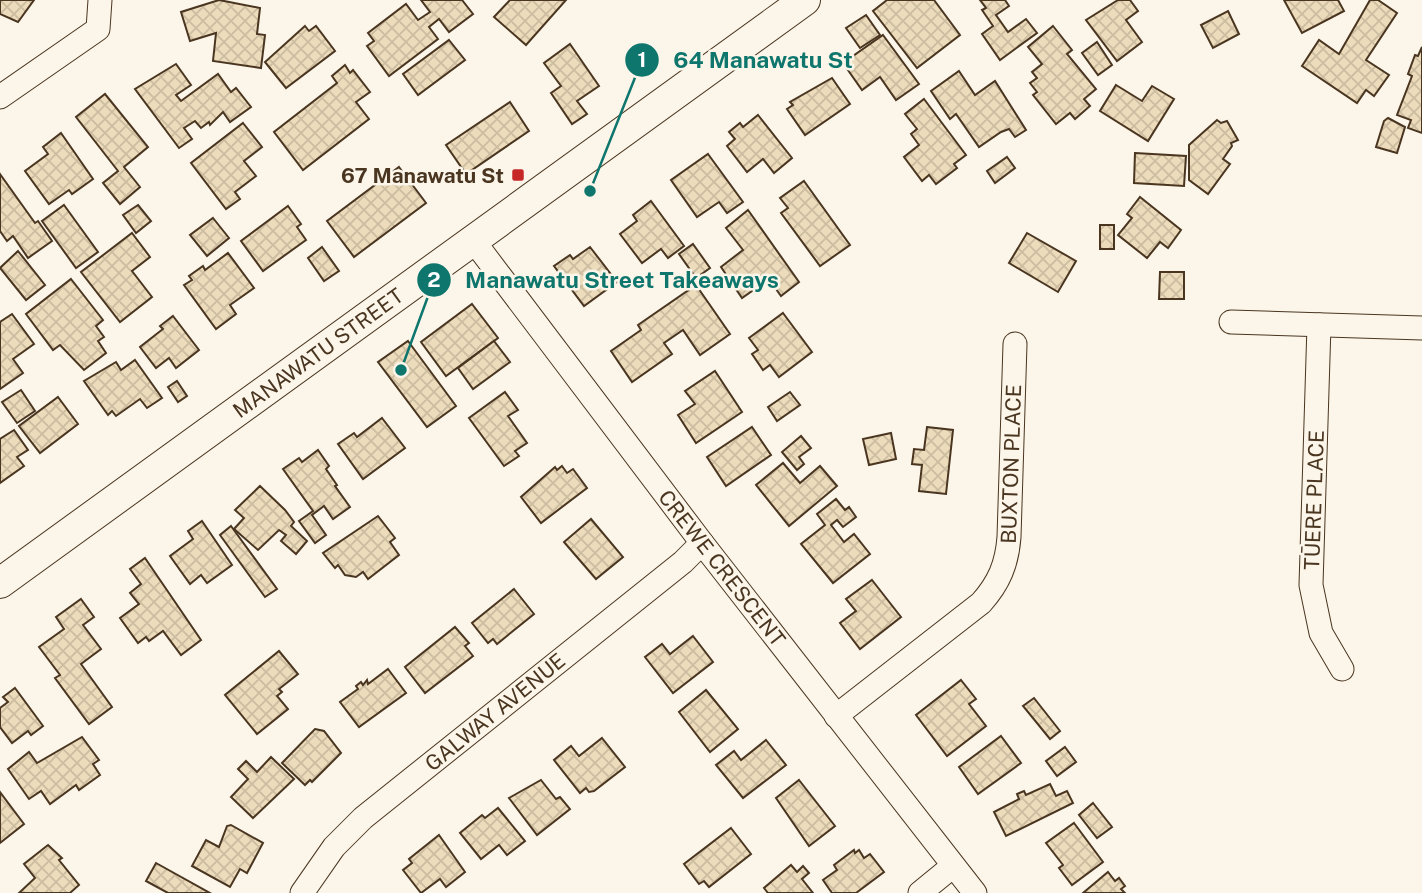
<svg xmlns="http://www.w3.org/2000/svg" width="1422" height="893" font-family="'Public Sans',sans-serif">
<style>
.building{fill:url(#building-cross-hatch);stroke:#4a3520;stroke-width:2}
.lines{fill:none;stroke-linecap:round;stroke-linejoin:round}
.minor-casing{stroke:#4a3520;stroke-width:25}
.tertiary-casing{stroke:#4a3520;stroke-width:32}
.minor{stroke:#fbf6e9;stroke-width:23}
.tertiary{stroke:#fbf6e9;stroke-width:30}
.poi-dot{fill:#c62828;stroke:#fbf6e9;stroke-width:2.5}
.labels{text-anchor:middle;dominant-baseline:central;stroke-width:5;stroke-linejoin:round;paint-order:stroke}
.poi-label{font-size:21px;font-weight:bold;fill:#4a3520;stroke:#fbf6e9;text-anchor:end}
.street-label{font-size:21px;fill:#4a3520;stroke:#fbf6e9}
.leader{fill:none;stroke:#0f766e;stroke-width:2.5}
.callout-dot{fill:#0f766e;stroke:#fbf6e9;stroke-width:2.5}
.mark-label{font-size:21px;text-anchor:middle;font-weight:bold;fill:#fff}
.callout-label{font-size:23px;text-anchor:middle;font-weight:bold;fill:#0f766e;stroke:#fbf6e9;stroke-width:5;stroke-linejoin:round;paint-order:stroke}
</style>
<defs>
<pattern id="building-cross-hatch" width="8" height="8" patternUnits="userSpaceOnUse" patternTransform="scale(1.75)"><rect width="8" height="8" fill="#ecdcbc"/><path d="M0 0l8 8M0 8l8-8" fill="none" stroke="#ccbda1"/></pattern>
</defs>
<rect width="100%" height="100%" fill="#fbf6e9"/>
<g class="building">
<path d="M0,0H34L18,22L0,14Z"/>
<path d="M219,0L260,8L257,34L265,35L261,68L213,61L216,33L190,41L181,12Z"/>
<path d="M421,0H462L473,14L449,32L439,19L429,27L438,39L389,76L367,46L374,41L368,33L406,4L418,20L430,12Z"/>
<path d="M510,0H566L526,45L494,17Z"/>
<path d="M887,0H934L960,35L917,68L873,11Z"/>
<path d="M980,0H1005L1009,6L996,15L1008,32L1026,19L1037,33L1000,60L982,34L993,26L982,10L986,8Z"/>
<path d="M1118,0H1130L1138,11L1126,20L1142,42L1117,61L1086,20Z"/>
<path d="M1284,0H1338L1344,11L1302,33Z"/>
<path d="M1370,0H1378L1397,13L1366,60L1389,75L1374,96L1366,90L1357,103L1302,66L1319,40L1339,54Z"/>
<path d="M1228,11L1239,34L1213,48L1201,25Z"/>
<path d="M866,15L880,35L860,48L846,28Z"/>
<path d="M305,26L309,31L316,26L335,51L286,88L265,62Z"/>
<path d="M1053,26L1072,50L1067,54L1096,89L1084,99L1090,106L1075,119L1070,113L1056,124L1033,95L1037,92L1030,83L1037,78L1032,72L1042,64L1028,47Z"/>
<path d="M883,35L919,84L896,100L880,77L862,90L843,63Z"/>
<path d="M449,40L465,60L418,95L403,74Z"/>
<path d="M1097,42L1112,65L1098,75L1082,53Z"/>
<path d="M570,44L599,86L577,101L587,114L572,124L551,93L561,86L544,63Z"/>
<path d="M1422,47V133L1408,128L1411,120L1397,115L1412,76L1408,74L1415,55L1418,56Z"/>
<path d="M176,64L191,85L176,95L181,101L218,74L231,92L236,88L251,107L230,122L223,112L210,125L209,122L201,128L195,121L184,128L192,139L179,148L135,89Z"/>
<path d="M345,65L350,73L353,70L370,92L356,102L369,119L303,170L274,132L337,83L332,76Z"/>
<path d="M959,71L975,95L995,81L1026,130L1015,137L1009,129L1001,132L979,147L956,114L950,119L931,91Z"/>
<path d="M832,78L850,104L805,135L787,109L793,105L790,102Z"/>
<path d="M1116,85L1142,101L1152,86L1174,99L1148,141L1100,111Z"/>
<path d="M105,94L148,147L124,167L140,187L120,204L103,183L118,171L76,117Z"/>
<path d="M924,99L966,155L954,164L957,168L936,184L929,175L922,181L904,157L919,145L911,134L917,129L905,114Z"/>
<path d="M510,102L529,131L466,174L446,145Z"/>
<path d="M758,115L792,158L774,173L763,159L747,172L727,146L735,139L729,132L740,123L743,127Z"/>
<path d="M1388,118L1405,127L1397,153L1376,147L1384,121Z"/>
<path d="M1217,120L1221,123L1227,121L1238,140L1231,143L1232,146L1223,159L1230,164L1208,194L1189,180V145Z"/>
<path d="M243,123L262,147L244,161L256,176L235,192L240,199L226,209L191,163Z"/>
<path d="M61,133L93,179L72,194L69,190L49,204L25,171L48,154L43,147Z"/>
<path d="M1135,153L1186,156L1184,186L1134,183Z"/>
<path d="M708,154L743,202L727,213L719,202L697,217L671,180Z"/>
<path d="M1007,157L1015,168L995,183L987,171Z"/>
<path d="M399,167L426,203L354,257L327,221Z"/>
<path d="M0,174L35,223L38,221L52,241L28,258L13,236L7,241L0,231Z"/>
<path d="M804,181L850,245L820,266L781,213L788,208L780,198Z"/>
<path d="M1140,197L1181,230L1168,248L1160,242L1147,258L1118,235L1132,218L1127,214Z"/>
<path d="M651,201L684,246L668,258L661,249L642,263L620,234L637,221L633,215Z"/>
<path d="M64,205L98,252L76,268L42,221Z"/>
<path d="M138,205L151,221L136,233L123,215Z"/>
<path d="M288,206L301,224L297,227L306,240L263,271L241,241Z"/>
<path d="M748,210L799,282L781,296L769,279L742,298L721,267L743,250L726,228Z"/>
<path d="M213,218L229,238L207,256L190,235Z"/>
<rect x="1100" y="225" width="14" height="24"/>
<path d="M132,233L150,257L132,271L152,297L120,322L81,272Z"/>
<path d="M1027,233L1076,261L1058,292L1009,263Z"/>
<path d="M693,244L710,268L696,278L679,254Z"/>
<path d="M322,247L339,271L324,281L308,258Z"/>
<path d="M590,247L617,282L584,306L554,266L570,255L573,259Z"/>
<path d="M18,251L45,285L26,300L0,268Z"/>
<path d="M228,253L254,288L230,305L236,314L216,329L184,285L192,280L189,276L203,266L205,270Z"/>
<path d="M1160,272H1184V299H1159Z"/>
<path d="M71,279L103,320L96,326L104,337L98,341L106,353L84,370L60,345L53,350L26,314Z"/>
<path d="M696,285L730,334L700,355L683,330L664,343L672,354L632,382L611,351L641,330L638,325Z"/>
<path d="M472,304L498,338L446,376L421,342Z"/>
<path d="M783,313L812,352L779,377L770,365L763,370L752,354L758,350L749,338Z"/>
<path d="M12,314L34,344L13,359L23,373L0,389V322Z"/>
<path d="M173,316L199,350L176,368L169,358L156,368L140,347L163,329L160,326Z"/>
<path d="M408,341L456,406L427,427L378,362Z"/>
<path d="M494,341L510,362L473,389L458,368Z"/>
<path d="M135,360L162,398L147,408L140,399L116,416L112,411L108,415L84,381L116,362L121,370Z"/>
<path d="M715,371L742,412L696,443L678,415L695,404L685,391Z"/>
<path d="M177,381L187,396L178,402L168,387Z"/>
<path d="M21,390L35,411L17,423L2,402Z"/>
<path d="M505,392L518,410L508,416L527,443L515,451L519,456L504,466L469,418Z"/>
<path d="M790,392L800,405L777,421L768,407Z"/>
<path d="M58,397L78,424L40,453L19,426Z"/>
<path d="M382,418L405,448L363,479L338,444L354,433L357,437Z"/>
<path d="M752,427L771,455L726,486L707,457Z"/>
<path d="M927,427L953,430L946,494L919,491L922,465L912,464L914,449L924,450Z"/>
<path d="M14,430L28,450L17,457L24,466L0,483V439Z"/>
<path d="M891,433L896,459L869,465L863,439Z"/>
<path d="M801,436L811,448L799,457L804,464L797,470L782,452Z"/>
<path d="M318,450L329,466L326,469L337,485L335,486L350,507L333,519L324,506L312,515L326,535L315,543L299,521L313,511L283,469L299,458L302,462Z"/>
<path d="M783,463L800,483L820,466L837,486L789,526L756,485Z"/>
<path d="M562,466L567,473L573,469L587,488L541,523L521,497L555,467L557,470Z"/>
<path d="M260,486L285,510L294,522L291,526L307,541L296,554L281,541L286,535L279,530L258,550L234,529L244,518L235,510Z"/>
<path d="M836,499L845,510L849,507L856,517L843,527L837,520L831,525L844,542L854,534L870,554L833,583L801,544L825,525L817,514Z"/>
<path d="M378,516L395,538L390,542L399,555L368,579L363,572L356,577L345,575L338,565L335,568L323,553Z"/>
<path d="M591,519L623,557L596,579L564,542Z"/>
<path d="M202,521L232,565L207,583L201,575L190,584L170,556L193,539L188,531Z"/>
<path d="M231,526L277,589L265,597L220,535Z"/>
<path d="M145,558L201,640L181,655L163,631L149,641L146,637L138,643L120,618L139,604L130,593L141,584L130,569Z"/>
<path d="M872,580L901,617L860,649L840,623L856,611L846,599Z"/>
<path d="M514,589L534,614L497,644L493,639L488,643L472,623Z"/>
<path d="M81,599L94,617L83,625L101,649L81,664L112,707L89,724L55,678L60,675L39,647L64,629L56,617Z"/>
<path d="M455,627L469,643L465,646L473,656L425,693L405,667Z"/>
<path d="M693,636L713,662L673,693L645,657L662,644L670,654Z"/>
<path d="M279,651L298,674L279,689L282,692L277,696L288,709L257,734L225,695Z"/>
<path d="M388,669L406,693L359,727L340,702L358,689L356,686L361,682L363,685L367,680L368,684Z"/>
<path d="M961,680L976,699L969,704L986,726L947,756L916,715Z"/>
<path d="M15,688L43,726L31,735L28,731L12,743L0,727V708L8,702L3,697Z"/>
<path d="M706,690L738,729L710,752L679,712Z"/>
<path d="M1034,698L1060,731L1050,739L1023,706Z"/>
<path d="M315,729L324,731L341,753L312,782L310,780L305,785L282,763Z"/>
<path d="M1001,736L1021,763L978,794L959,767Z"/>
<path d="M82,737L99,760L93,764L100,775L79,790L76,785L50,804L41,791L29,799L8,769L29,752L37,763Z"/>
<path d="M602,738L625,767L594,791L589,792L586,788L580,793L554,760L571,746L579,756Z"/>
<path d="M766,740L786,765L743,798L716,765L734,751L741,760Z"/>
<path d="M1065,747L1076,762L1057,776L1046,761Z"/>
<path d="M271,757L294,779L253,818L231,797L248,779L238,769L246,761L257,772Z"/>
<path d="M541,780L556,799L560,797L570,809L537,835L509,798Z"/>
<path d="M799,780L835,826L809,846L776,798Z"/>
<path d="M1050,784L1056,796L1067,791L1073,803L1006,836L994,812L1019,799L1017,794L1024,791L1026,795Z"/>
<path d="M0,792L24,824L0,843Z"/>
<path d="M1093,803L1112,827L1097,838L1079,815Z"/>
<path d="M498,808L525,841L507,855L499,845L481,859L460,833L482,815L485,818Z"/>
<path d="M1074,823L1103,862L1072,885L1059,868L1063,865L1046,843Z"/>
<path d="M231,825L263,843L247,873L240,869L230,887L192,866L206,840L219,847L227,826Z"/>
<path d="M731,828L751,854L709,887L704,881L699,884L684,864Z"/>
<path d="M439,835L465,872L446,887L440,879L421,893L403,870L412,863L409,859Z"/>
<path d="M48,845L62,858L59,860L79,885L70,893H19L35,878L24,864Z"/>
<path d="M854,850L855,853L859,850L864,858L870,854L884,872L856,893H832L823,880L837,870L834,865Z"/>
<path d="M156,863L210,893H168L146,881Z"/>
<path d="M791,865L797,872L803,866L809,873L802,879L813,893H768L764,888Z"/>
<path d="M1108,872L1115,881L1119,878L1125,886L1121,889L1125,893H1083Z"/>
</g>
<g class="lines">
<g class="minor-casing">
<g id="minor">
<path d="M0,97L98,29L100,0"/>
<path d="M473,240L702,543L975,893"/>
<path d="M1231,322L1422,328"/>
<path d="M1319,325L1311,585L1321,633L1342,669"/>
<path d="M836,716L981,603C999,583 1007,564 1009,537L1015,344"/>
<path d="M302,893L334,847L363,818L683,562L702,543"/>
<path d="M920,893L953,866"/>
</g>
</g>
<g class="tertiary-casing">
<path id="tertiary" d="M0,583L805,0"/>
</g>
<use href="#minor" class="minor"/>
<use href="#tertiary" class="tertiary"/>
</g>
<rect class="poi-dot" x="511" y="168" width="14" height="14" rx="3.5"/>
<g class="labels">
<g class="poi-label">
<text x="504" y="175">67 Manawatu St</text>
</g>
<g class="street-label">
<text transform="translate(318 353) rotate(-36)">MANAWATU STREET</text>
<text transform="translate(1011 464) rotate(-88)">BUXTON PLACE</text>
<text transform="translate(1314 500) rotate(-88)">TŪERE PLACE</text>
<text transform="translate(722 568) rotate(52)">CREWE CRESCENT</text>
<text transform="translate(495 712) rotate(-39)">GALWAY AVENUE</text>
</g>
</g>
<path class="leader" d="M590 191L642 60M401 370L434 280"/>
<g class="callout-dot">
<circle cx="590" cy="191" r="7"/>
<circle cx="401" cy="370" r="7"/>
<circle cx="642" cy="60" r="18"/>
<circle cx="434" cy="280" r="18"/>
</g>
<g class="mark-label">
<text x="642" y="67">1</text>
<text x="434" y="287">2</text>
</g>
<g class="callout-label">
<text x="763" y="68">64 Manawatu St</text>
<text x="622" y="288">Manawatu Street Takeaways</text>
</g>
</svg>
